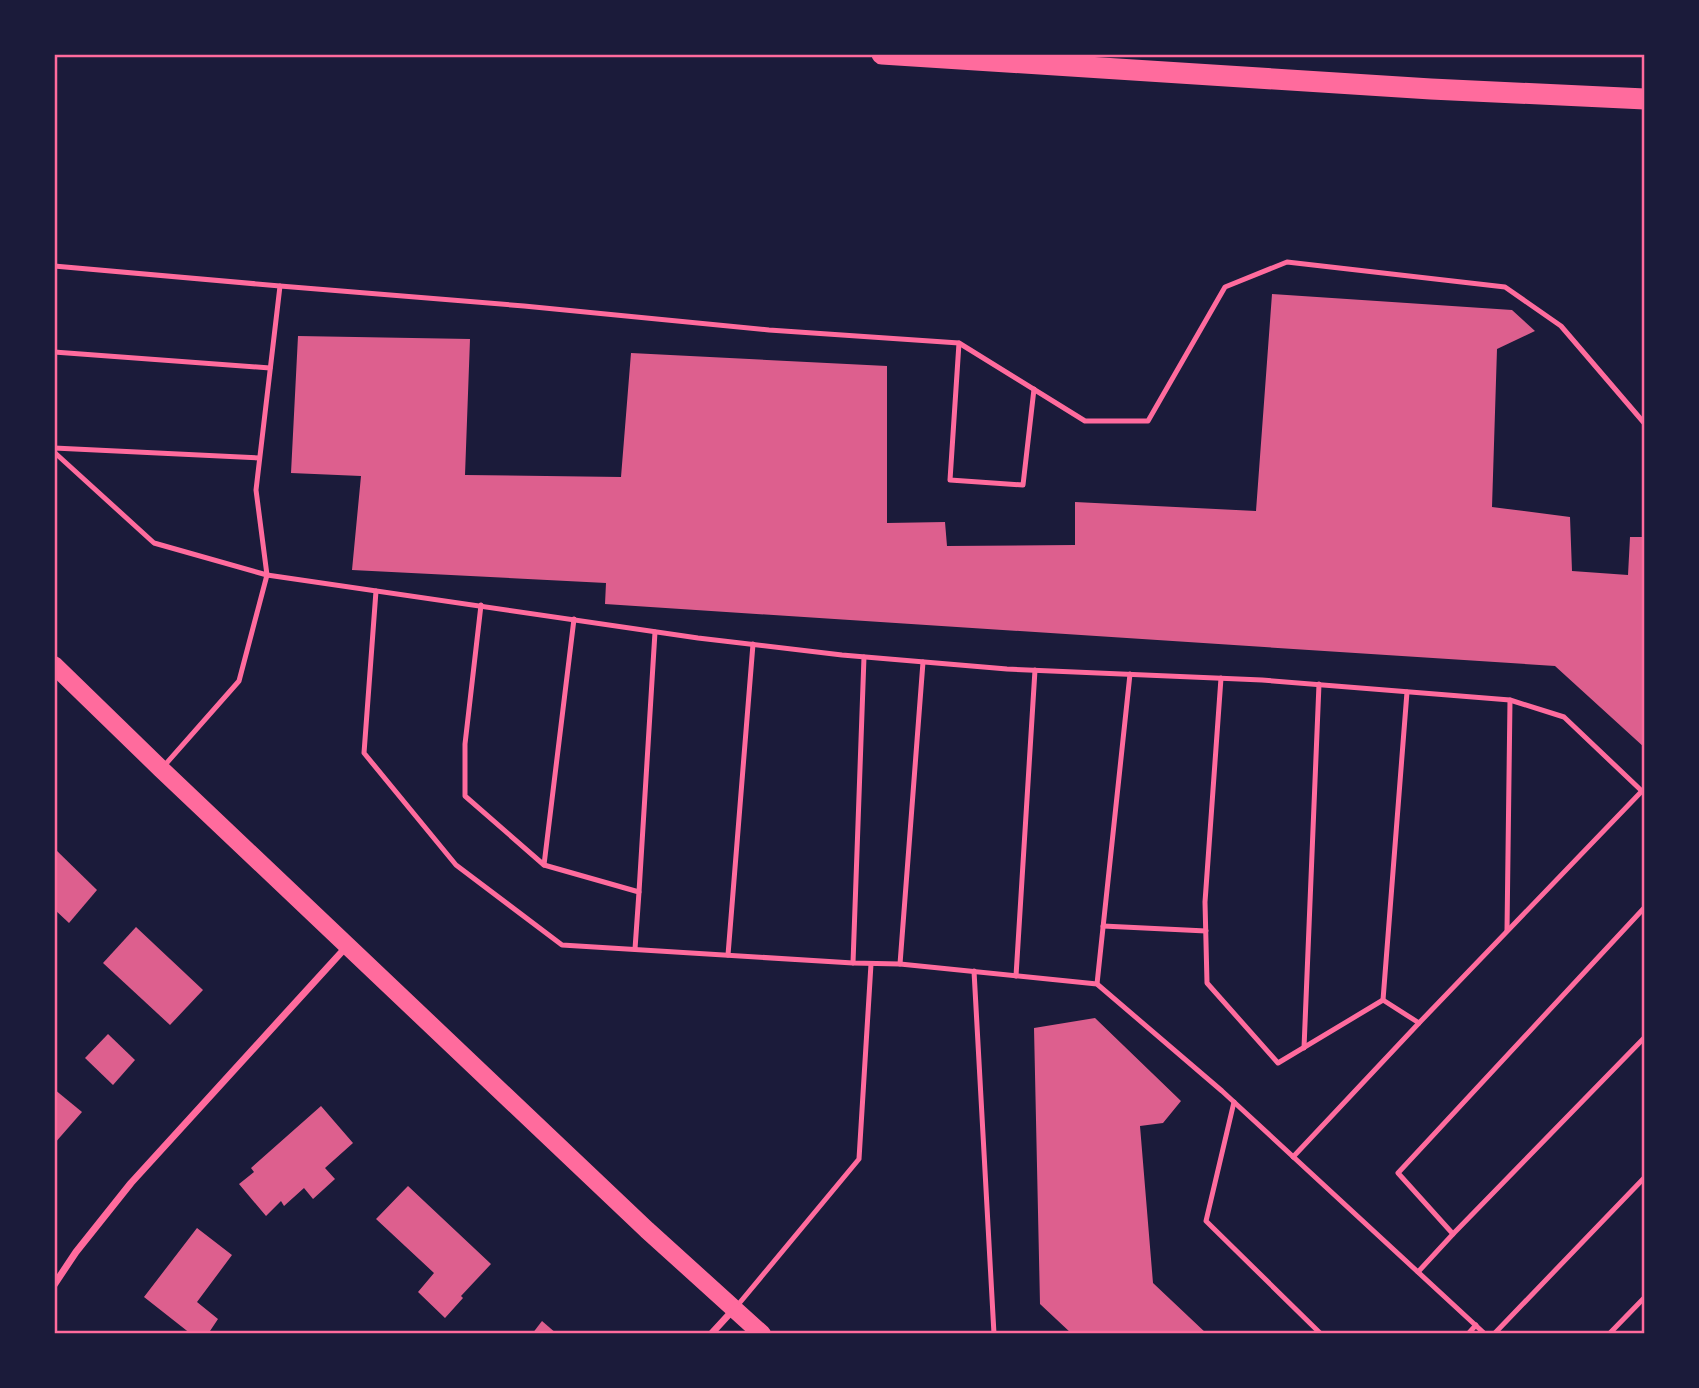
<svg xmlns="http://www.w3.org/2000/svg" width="1699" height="1388" font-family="'Titillium Web',sans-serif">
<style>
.building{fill:#dd5f8e}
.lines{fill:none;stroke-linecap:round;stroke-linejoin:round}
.service{stroke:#ff6b9d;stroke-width:5}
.minor{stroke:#ff6b9d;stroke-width:7}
.primary{stroke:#ff6b9d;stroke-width:18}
.motorway{stroke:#ff6b9d;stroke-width:21}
.neatline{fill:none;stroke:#ff6b9d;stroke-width:2.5}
</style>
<rect width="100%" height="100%" fill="#1b1b3a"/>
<g class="building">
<path d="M1272,294L1512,310L1535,331L1497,349L1492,507L1570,517L1572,571L1628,575L1630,537H1645V748L1555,666L605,604L606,583L352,570L361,476L291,473L298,336L470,339L465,475L621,477L631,353L887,366V523L945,522L947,546L1075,545V502L1256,511Z"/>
<path d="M54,848L97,890L69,923L54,909Z"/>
<path d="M136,927L203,990L170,1025L103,963Z"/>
<path d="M1095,1018L1181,1101L1163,1123L1140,1126L1153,1283L1207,1334H1072L1040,1304L1034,1028Z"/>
<path d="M108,1034L135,1060L113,1085L85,1058Z"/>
<path d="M54,1089L82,1112L54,1144Z"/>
<path d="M321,1106L353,1143L325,1168L335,1179L313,1199L304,1188L284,1206L281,1201L266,1216L239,1184L254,1172L251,1168Z"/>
<path d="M408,1186L491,1264L461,1296L463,1298L445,1318L418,1292L434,1273L376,1219Z"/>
<path d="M197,1228L232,1255L197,1302L218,1319L208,1334H191L144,1297Z"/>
<path d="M542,1321L557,1334H532Z"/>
</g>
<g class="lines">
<g class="service">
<path d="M54,266L280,286"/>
<path d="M959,343L950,480L1023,485L1034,389"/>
<path d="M54,352L270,368"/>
<path d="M54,448L259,458"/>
<path d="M54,452L154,543L267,575L698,638L842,655L1007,669L1262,680L1510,700L1564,717L1645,794"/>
<path d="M376,591L364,753L456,865L562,945L853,963L900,964L1097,984L1222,1091L1485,1334"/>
<path d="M481,605L465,744V796L544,865L639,892L635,949"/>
<path d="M1221,678L1205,902L1207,983L1278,1063L1383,1000L1419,1023L1642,791"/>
<path d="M164,766L239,681L267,575L256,490L280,286L524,306L769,330L959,343L1085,421H1148L1225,287L1287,262L1505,287L1561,326L1645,424"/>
<path d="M544,865L574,619"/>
<path d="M639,892L655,632"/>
<path d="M1103,926L1206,931"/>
<path d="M1507,931L1510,700"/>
<path d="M728,955L753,644"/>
<path d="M853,963L864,657"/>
<path d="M900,964L923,662"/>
<path d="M974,971L994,1334"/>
<path d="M1016,976L1035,670"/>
<path d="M1097,984L1130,674"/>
<path d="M1383,1000L1407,692"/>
<path d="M1304,1048L1319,684"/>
<path d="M1234,1102L1206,1221L1321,1334"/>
<path d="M1293,1157L1419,1023"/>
<path d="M1453,1234L1645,1037"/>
<path d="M1418,1272L1453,1234L1398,1173L1645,907"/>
<path d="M737,1306L859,1159L871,964"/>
<path d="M1468,1334L1476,1325"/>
<path d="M1494,1334L1645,1177"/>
<path d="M1609,1334L1645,1297"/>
</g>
<g class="minor">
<path d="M54,1285L76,1252L131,1183L348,945"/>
<path d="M711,1334L734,1309"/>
</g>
<path class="primary" d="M54,665L161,769L647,1230L762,1334"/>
<path class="motorway" d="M882,54L1431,89L1645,99"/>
</g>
<rect width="1699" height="1388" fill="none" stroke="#1b1b3a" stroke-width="112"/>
<rect x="56" y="56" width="1587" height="1276" class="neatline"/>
</svg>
